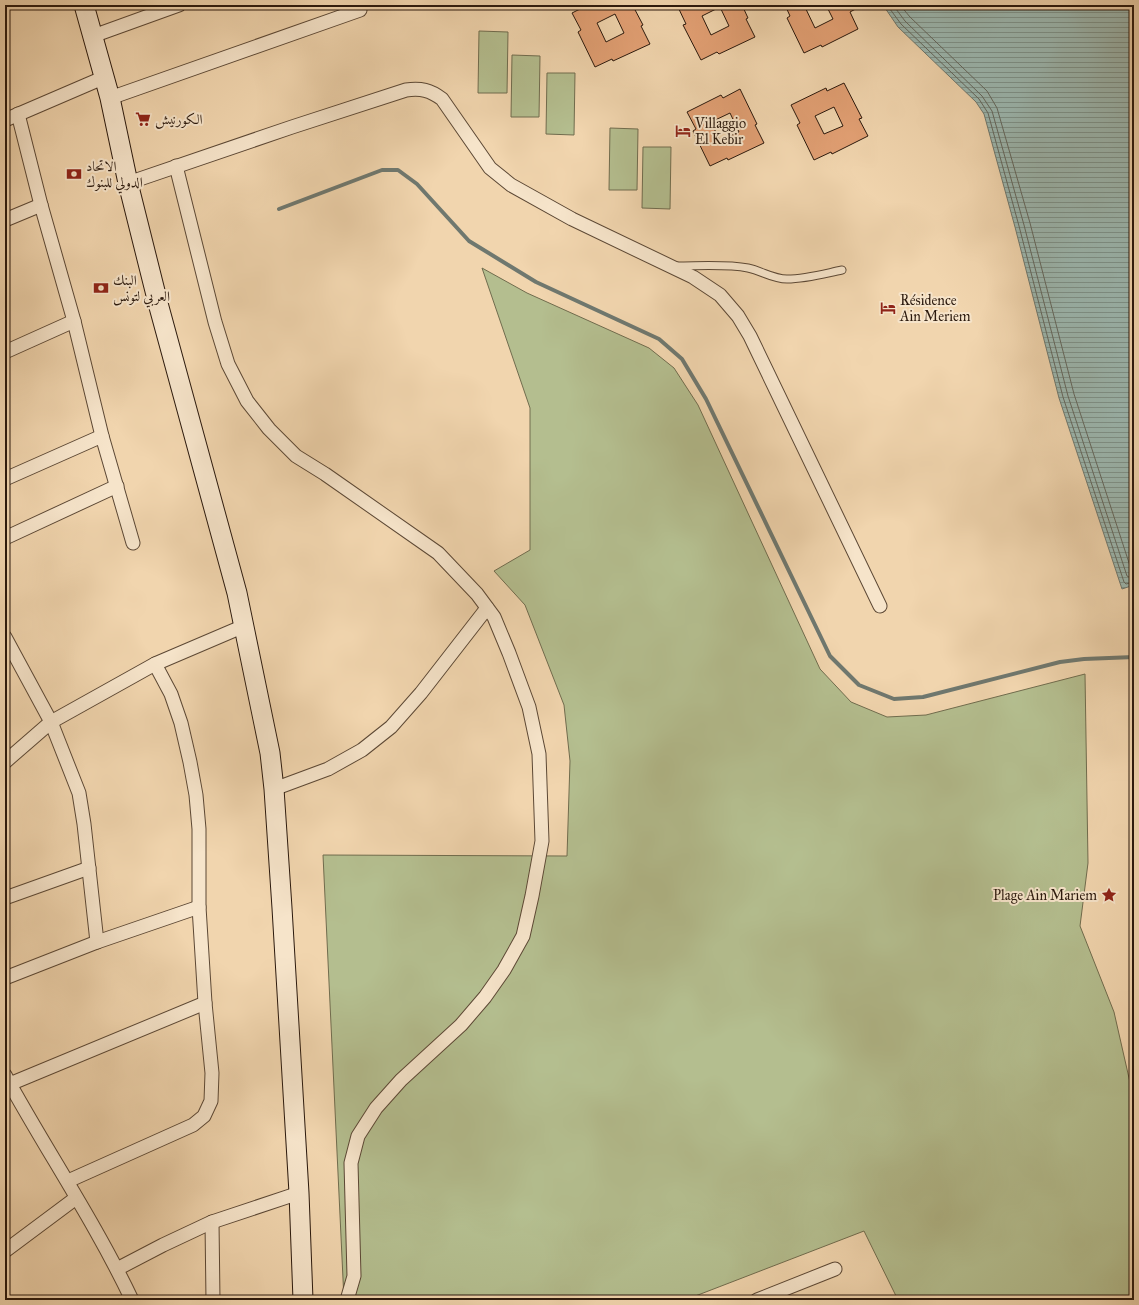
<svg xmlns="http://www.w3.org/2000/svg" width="1139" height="1305" font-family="'IM FELL Great Primer',Amiri,serif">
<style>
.grass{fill:#b4be8f;stroke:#706c4e}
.water{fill:url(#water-rules);stroke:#6f786f}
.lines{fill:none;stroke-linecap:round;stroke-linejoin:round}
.shore{stroke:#64685f;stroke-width:1}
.stream{stroke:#6f786f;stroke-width:4}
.building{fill:#e2a074;stroke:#2b190d;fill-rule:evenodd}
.lane-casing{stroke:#5c4835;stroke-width:9}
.street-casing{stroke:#5c4835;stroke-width:15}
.secondary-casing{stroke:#2b190d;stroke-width:21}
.lane{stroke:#f6e4ca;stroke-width:7}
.street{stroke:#f6e4ca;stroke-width:13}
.secondary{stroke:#f6e4ca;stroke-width:19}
.labels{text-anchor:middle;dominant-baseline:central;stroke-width:4;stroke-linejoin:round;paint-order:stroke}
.poi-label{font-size:14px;fill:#2b190d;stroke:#f6e4ca;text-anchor:start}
</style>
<defs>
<pattern id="water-rules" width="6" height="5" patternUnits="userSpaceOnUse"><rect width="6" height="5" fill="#9cb8b1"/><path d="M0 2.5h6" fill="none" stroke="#7f958e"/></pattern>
</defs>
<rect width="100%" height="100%" fill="#f1d5ae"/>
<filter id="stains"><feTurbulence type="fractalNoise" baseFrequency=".005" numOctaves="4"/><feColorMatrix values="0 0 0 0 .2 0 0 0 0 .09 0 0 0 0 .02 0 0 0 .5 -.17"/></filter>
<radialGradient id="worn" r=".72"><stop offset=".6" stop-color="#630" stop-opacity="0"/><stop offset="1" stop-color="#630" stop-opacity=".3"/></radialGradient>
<g class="grass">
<path d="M479,31L508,32L507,93H478Z"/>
<path d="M512,55L540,56L539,117H511Z"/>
<path d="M547,73H575L574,135L546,134Z"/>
<path d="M610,128L638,129L637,190H609Z"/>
<path d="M643,147H671L670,209L642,208Z"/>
<path d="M482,268L527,293L649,348L674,368L698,405L820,669L851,702L887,717L926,715L1085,674L1088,863L1080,926L1114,1012L1134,1100V1300H898L864,1231L685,1300H344L323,855L567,856L570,761L564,705L525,605L494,571L530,550V408Z"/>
</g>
<path class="water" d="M883,5H1134V585L1122,589L1059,398L1015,227L984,114L976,102L898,27Z"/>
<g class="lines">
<g class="shore">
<path d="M887,5L901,24L979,99L988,113L1019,226L1063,397L1124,582L1126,584L1134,582"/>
<path d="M893,5L905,21L982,96L992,111L1024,225L1068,396L1127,576L1129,577H1134"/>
<path d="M900,5L910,17L987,91L997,108L1030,223L1074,394L1131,569L1134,571"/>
</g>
<path class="stream" d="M279,209L382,170H398L417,184L469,241L536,282L659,339L682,359L706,399L830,656L859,685L894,699L923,697L1060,662L1084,659L1134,657"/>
</g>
<g class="building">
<path d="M588,5H634L633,6L643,25L641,26L650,44L613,61L612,59L595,67L578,32L581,30L572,13ZM615,14L624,33L606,42L597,23Z"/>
<path d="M677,5H742L748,18L746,19L755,37L719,54L717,52L701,60L683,25L686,24ZM720,7L729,26L711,35L702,16Z"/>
<path d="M785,5H804L815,28L833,19L826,5H863L850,12L858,29L822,47L821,45L804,53L787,18L790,16Z"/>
<path d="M844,83L862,118L859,119L868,136L832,154L831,152L814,160L797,125L800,123L791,105L826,88L827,91ZM834,107L843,126L824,134L815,116Z"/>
<path d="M740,89L757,124L755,125L764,143L728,160L727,158L710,166L693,131L696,129L687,112L721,95L723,98ZM730,113L739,132L720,141L711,122Z"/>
</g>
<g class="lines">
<g class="lane-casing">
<path id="lane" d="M677,266C699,266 727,264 748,268C762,271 773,279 787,279C806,279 823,274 842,270"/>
</g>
<g class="street-casing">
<g id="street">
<path d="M93,36L179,5"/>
<path d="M110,98L360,10L357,5"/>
<path d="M18,114L41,205L74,321L102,436L133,543"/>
<path d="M5,120L105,77"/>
<path d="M176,166L215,322L228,364L247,401L269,429L296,456L325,474L438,553L477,594L494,617L509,653L529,707L539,754L542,841L532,896L523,936L504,970L485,997L461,1025L401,1080L376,1108L358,1136L351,1163L354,1276L347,1300"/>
<path d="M128,183L292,127L406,90C421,88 430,90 442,99L490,168L511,185L572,219L693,277L720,295L738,316L750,336L880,606"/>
<path d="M5,220L41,205"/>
<path d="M5,352L74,321"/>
<path d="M5,479L102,436"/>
<path d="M5,538L117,486"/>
<path d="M5,637L51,722L79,793L84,824L97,942"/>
<path d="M5,762L51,722L155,664L244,626"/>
<path d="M274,789L328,769L362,750L391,727L421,693L487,608"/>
<path d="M5,898L89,868"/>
<path d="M5,978L97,942L199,907"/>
<path d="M5,1075C46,1150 95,1222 132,1300"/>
<path d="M5,1086L205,1003"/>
<path d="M68,1181L193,1125L204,1116L211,1101L212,1073L205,1003L199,907V829L196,795L190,762L181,723L171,694L155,664"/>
<path d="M212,1222L213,1300"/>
<path d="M5,1251L76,1198"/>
<path d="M117,1269L163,1245L212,1222L299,1193"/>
<path d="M757,1300L835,1269"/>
</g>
</g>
<g class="secondary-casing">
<path id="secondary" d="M84,5L110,98L128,183L159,307L237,593L270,753L274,789L282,908L299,1193L303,1300"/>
</g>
<use href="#lane" class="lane"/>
<use href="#street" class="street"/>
<use href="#secondary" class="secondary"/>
</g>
<defs>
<g id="supermarket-bare" transform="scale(1.2)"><path d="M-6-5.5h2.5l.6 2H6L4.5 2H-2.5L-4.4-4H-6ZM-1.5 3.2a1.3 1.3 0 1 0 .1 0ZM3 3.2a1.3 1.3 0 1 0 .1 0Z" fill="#8f2418" stroke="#f6e4ca" stroke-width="2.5" paint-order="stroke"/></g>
<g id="hotel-bare" transform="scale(1.2)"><path d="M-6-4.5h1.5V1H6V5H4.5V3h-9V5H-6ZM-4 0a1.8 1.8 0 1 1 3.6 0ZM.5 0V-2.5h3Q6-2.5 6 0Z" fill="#8f2418" stroke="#f6e4ca" stroke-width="2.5" paint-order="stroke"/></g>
<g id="bank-bare" transform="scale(1.2)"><path d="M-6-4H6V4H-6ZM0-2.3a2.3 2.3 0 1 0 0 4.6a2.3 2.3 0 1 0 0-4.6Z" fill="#8f2418" stroke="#f6e4ca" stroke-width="2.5" paint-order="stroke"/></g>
<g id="sight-bare" transform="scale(1.2)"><path d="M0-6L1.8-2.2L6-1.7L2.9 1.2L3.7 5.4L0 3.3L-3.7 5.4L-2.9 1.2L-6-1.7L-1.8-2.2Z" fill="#8f2418" stroke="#f6e4ca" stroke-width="2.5" paint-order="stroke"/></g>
</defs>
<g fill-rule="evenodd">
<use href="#supermarket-bare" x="143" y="119"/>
<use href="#hotel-bare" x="683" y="131"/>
<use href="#bank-bare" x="74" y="174"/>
<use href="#bank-bare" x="101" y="288"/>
<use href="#hotel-bare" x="888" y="308"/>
<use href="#sight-bare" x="1109" y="895"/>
</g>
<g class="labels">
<g class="poi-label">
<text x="155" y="119">الكورنيش</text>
<text x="695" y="123">Villaggio<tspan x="695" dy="16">El Kebir</tspan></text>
<text x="86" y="166">الاتحاد<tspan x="86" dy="16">الدولي للبنوك</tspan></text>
<text x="113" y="280">البنك<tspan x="113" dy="16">العربي لتونس</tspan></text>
<text x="900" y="300">Résidence<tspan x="900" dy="16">Ain Meriem</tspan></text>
<text x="1097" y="895" text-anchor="end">Plage Ain Mariem</text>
</g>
</g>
<rect width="1139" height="1305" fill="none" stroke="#f1d5ae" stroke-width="20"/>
<rect x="6" y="6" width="1127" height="1293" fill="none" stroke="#2b190d" stroke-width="2"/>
<rect x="10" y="10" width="1119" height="1285" fill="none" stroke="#2b190d"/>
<rect width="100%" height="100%" filter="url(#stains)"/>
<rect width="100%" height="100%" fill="url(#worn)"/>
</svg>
